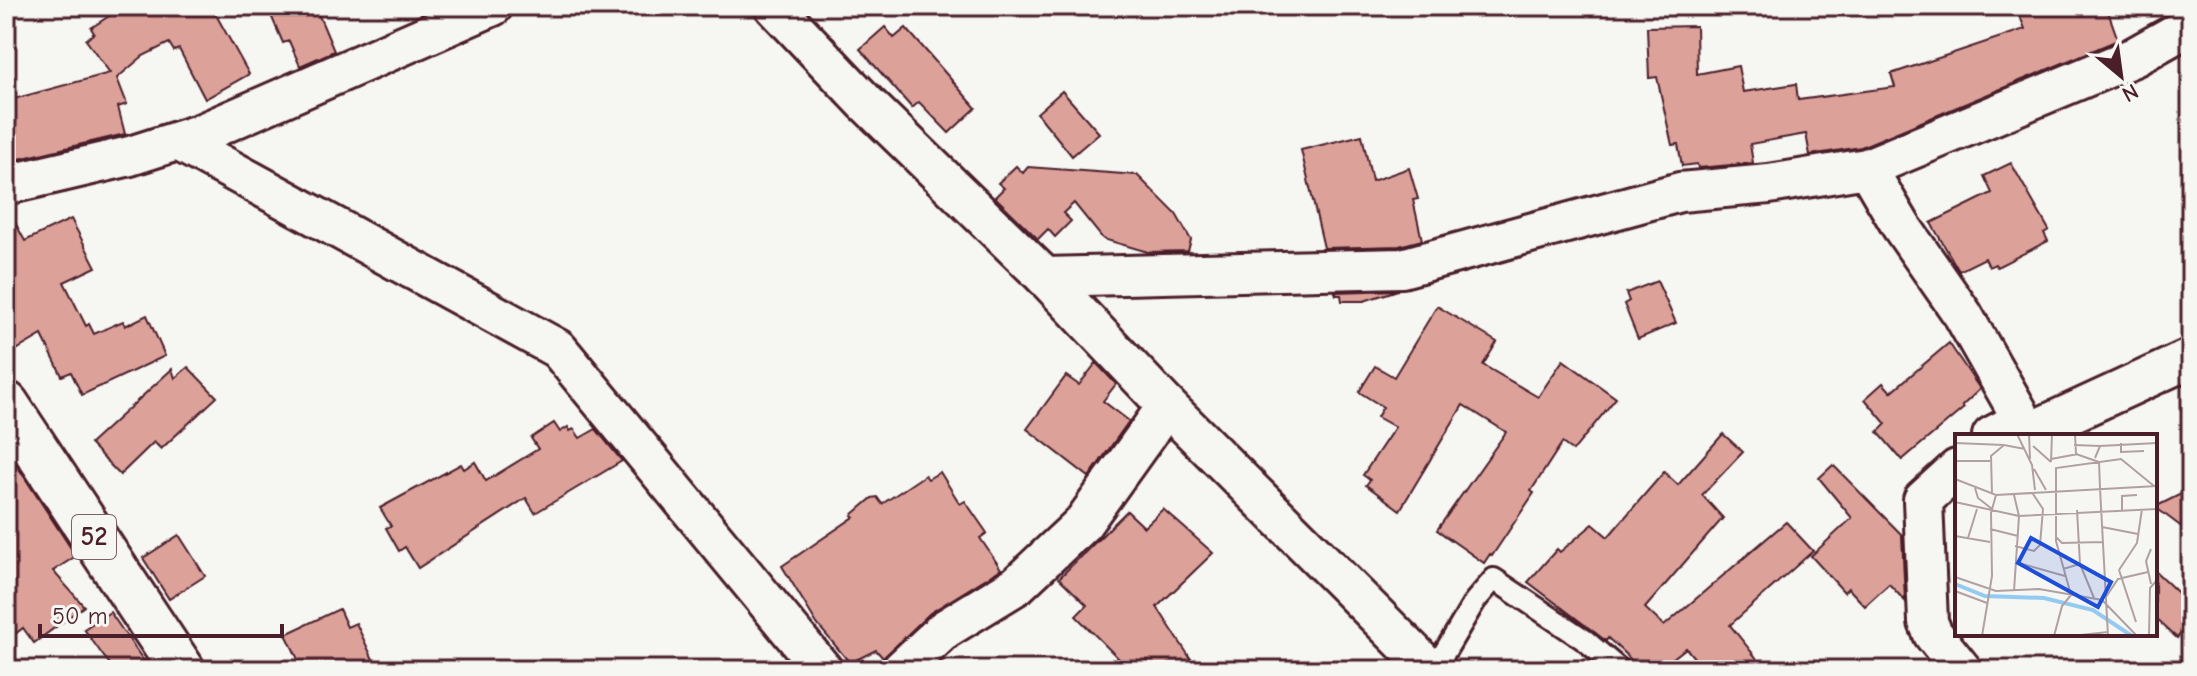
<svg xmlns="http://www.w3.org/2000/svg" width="2197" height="676" font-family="'Comic Neue',sans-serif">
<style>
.building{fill:#dca29a;stroke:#4a1f2b;stroke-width:2}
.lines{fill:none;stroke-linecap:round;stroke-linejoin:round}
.lane-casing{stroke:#4a1f2b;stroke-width:26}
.street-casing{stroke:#4a1f2b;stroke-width:44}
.primary-casing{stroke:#4a1f2b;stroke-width:50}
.lane{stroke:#f6f6f2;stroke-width:20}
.street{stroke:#f6f6f2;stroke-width:38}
.primary{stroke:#f6f6f2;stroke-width:44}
.labels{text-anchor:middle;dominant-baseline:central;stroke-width:7;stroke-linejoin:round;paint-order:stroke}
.shield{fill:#f6f6f2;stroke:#7e6067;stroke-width:2}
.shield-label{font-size:26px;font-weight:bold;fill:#4a1f2b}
.inset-river{fill:none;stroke:#93caf2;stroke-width:4}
.inset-road{fill:none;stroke:#b1a0a2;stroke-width:2}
.view{fill:#1d4ed8;fill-opacity:0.15;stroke:#1d4ed8;stroke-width:4}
.inset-edge{fill:none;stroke:#4a1f2b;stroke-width:4}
</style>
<rect width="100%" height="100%" fill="#f6f6f2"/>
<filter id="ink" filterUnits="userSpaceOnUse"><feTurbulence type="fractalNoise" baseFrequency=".0125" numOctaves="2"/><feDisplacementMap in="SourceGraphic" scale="16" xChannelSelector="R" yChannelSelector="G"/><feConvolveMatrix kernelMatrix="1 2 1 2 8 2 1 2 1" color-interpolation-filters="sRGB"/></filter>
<g filter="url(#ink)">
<g class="building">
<path d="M124,6H211L249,74L205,99L179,49L174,51L169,43L143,56L117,78L127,104L118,107L125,134L6,162V101L110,73L86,40L94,33L91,28Z"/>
<path d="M267,6H315L334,51L300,66L289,41L283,43Z"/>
<path d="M2016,6H2106L2118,40L1861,147L1810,155L1806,134L1750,144L1753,163L1698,168L1697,164L1682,166L1678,144L1672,145L1657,77L1649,78L1647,27L1696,26L1697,74L1738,66L1743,92L1796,84L1798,100L1895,87L1891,74L2025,29Z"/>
<path d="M885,27L894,38L906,28L976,108L949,133L919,102L912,108L860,49Z"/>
<path d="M1062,91L1099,133L1072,156L1037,113Z"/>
<path d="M1362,135L1372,181L1409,168L1418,199L1413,200L1422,240L1399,246L1324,248L1301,150Z"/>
<path d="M2011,163L2049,230L2044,233L2048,241L1997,267L1995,264L1989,267L1985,258L1959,271L1931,223L1992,193L1984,176Z"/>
<path d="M1016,166L1023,173L1028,167L1137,175L1176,214L1191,240L1188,251L1148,252L1103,239L1074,203L1063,213L1071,221L1055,237L1048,229L1038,239L995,197L1004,188L998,183Z"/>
<path d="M6,206L25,241L71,219L96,267L64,282L86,326L89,324L94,334L123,321L125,326L147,315L165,356L82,395L71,372L62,376L42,335L6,356Z"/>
<path d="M1657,281L1676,323L1638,339L1624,304L1629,301L1626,293Z"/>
<path d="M1398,290L1364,301H1342L1341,295H1336L1335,292Z"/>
<path d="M1437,306L1497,342L1483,365L1538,397L1563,360L1616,398L1573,451L1562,443L1531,491L1534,493L1492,556L1490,554L1484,563L1437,530L1506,432L1463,405L1400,510L1366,485L1370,480L1363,475L1395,427L1377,417L1383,407L1359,392L1375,366L1394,377Z"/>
<path d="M1949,343L1980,389L1962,406L1964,408L1902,460L1878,432L1886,424L1865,399L1883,383L1891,392Z"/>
<path d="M1096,363L1116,384L1103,401L1129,421L1089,477L1027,429L1066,376L1079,385Z"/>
<path d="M188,367L217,397L161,449L154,442L120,475L90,444L172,369L175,378Z"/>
<path d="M554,423L560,432L568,427L570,431L574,429L580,438L596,429L622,461L535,513L526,498L418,568L405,547L399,551L386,528L391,526L380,508L461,464L464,469L475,462L486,481L538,449L531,438Z"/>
<path d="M1723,434L1743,452L1702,495L1723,518L1645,608L1664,626L1786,522L1813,551L1730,625L1766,670H1704L1686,648L1658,670H1642L1608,638L1606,641L1528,582L1557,549L1560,552L1593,524L1608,537L1664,472L1678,485Z"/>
<path d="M6,449L76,556L53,571L84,606L34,643L23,628L6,641Z"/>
<path d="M1833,465L1902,535L1905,601L1889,584L1865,606L1848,588L1844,592L1811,556L1852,518L1819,478Z"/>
<path d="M940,472L960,504L965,501L987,533L980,538L1001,569L930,613L883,658L876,650L850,663L817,624L782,566L854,517L852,515L872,498L877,497L882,504L925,475L928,479Z"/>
<path d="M2191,489V534L2155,507Z"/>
<path d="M1163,509L1213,553L1157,607L1198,670H1130L1076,616L1087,605L1059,578L1127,511L1144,527Z"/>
<path d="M179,535L205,576L169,599L143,558Z"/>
<path d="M2155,571L2191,605V622L2177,638L2155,618Z"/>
<path d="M339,609L347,627L356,623L378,670H303L286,634Z"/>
<path d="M110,612L150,670H115L104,657L84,629Z"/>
</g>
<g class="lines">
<g class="lane-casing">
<path id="lane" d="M1434,670L1475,601L1494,579L1586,641L1620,670"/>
</g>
<g class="street-casing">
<g id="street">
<path d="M774,6L866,103L1045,277L1167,406L1431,670"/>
<path d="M178,141L558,349L823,670"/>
<path d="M1867,168L1901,226L1963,315L2018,412L2021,429"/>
<path d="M6,185L130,156L202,133L493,6"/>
<path d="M1045,277L1402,268L1680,192L1769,184L1867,168L2134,57L2191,25"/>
<path d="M1992,436L2011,426L2032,431L2191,358"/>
<path d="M1957,469L1923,500L1928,622L1933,634L1962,670"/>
<path d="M901,670L945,629L1017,585L1083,523L1167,406"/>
</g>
</g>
<g class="primary-casing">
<path id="primary" d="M6,404L182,670"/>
</g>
<use href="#lane" class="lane"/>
<use href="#street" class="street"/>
<use href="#primary" class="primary"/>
</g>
</g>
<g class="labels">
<rect class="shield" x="72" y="515" width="44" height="44" rx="6"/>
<g class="shield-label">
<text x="94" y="537">52</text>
</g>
</g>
<g transform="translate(1955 434)">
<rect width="202" height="202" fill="#f6f6f2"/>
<path class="inset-river" d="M0,150L30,162L89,164L138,176L177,202"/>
<path class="inset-road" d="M62,0L77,31L80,56M74,0L75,25M120,0L121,20L144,28L145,54M0,9L49,11M166,9V18L189,17M119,11L145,12M78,12L96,28M140,24L145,12L202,9M96,25L123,20M0,27H35M96,28L97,0M79,35L91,56M0,45L41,61L202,52M20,54L23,64L37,75M145,54L153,202M37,60L36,22L49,11L70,15M0,68L64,82L202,75M167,76V62L182,61M147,93L183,100M35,95L63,102M0,102L35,108M101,103L107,109L147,108M13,104L22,75M60,112L79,117L85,111L88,75L78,60M196,115L191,127L196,150M60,128L110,142M125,130L139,164M108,135L125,130L122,76M164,136L182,109L187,75M164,136L181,188M0,143L41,157L84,155L147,166L182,202M0,157L32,169M59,157L64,82L59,61M116,161L101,107V34L166,25L199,52M151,163L163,145L193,138M27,202L37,142L36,79L41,61M99,202L107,172L116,161M117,202L153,198M194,202L195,154L202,146"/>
<path class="view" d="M76,104L156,148L143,173L63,129Z"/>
<rect width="202" height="202" class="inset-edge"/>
</g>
<rect width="2197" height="676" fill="none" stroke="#f6f6f2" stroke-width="32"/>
<rect x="16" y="16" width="2165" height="644" fill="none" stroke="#4a1f2b" stroke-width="3" filter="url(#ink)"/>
<g transform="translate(2121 76) rotate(151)" stroke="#f6f6f2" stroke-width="6" paint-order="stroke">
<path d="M0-6L14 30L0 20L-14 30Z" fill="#4a1f2b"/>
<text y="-12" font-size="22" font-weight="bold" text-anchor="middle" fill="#4a1f2b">N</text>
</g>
<path d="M40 624v12h242v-12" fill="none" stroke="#4a1f2b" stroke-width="4"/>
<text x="52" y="624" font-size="24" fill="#4a1f2b" stroke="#f6f6f2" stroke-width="6" paint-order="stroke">50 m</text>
</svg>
